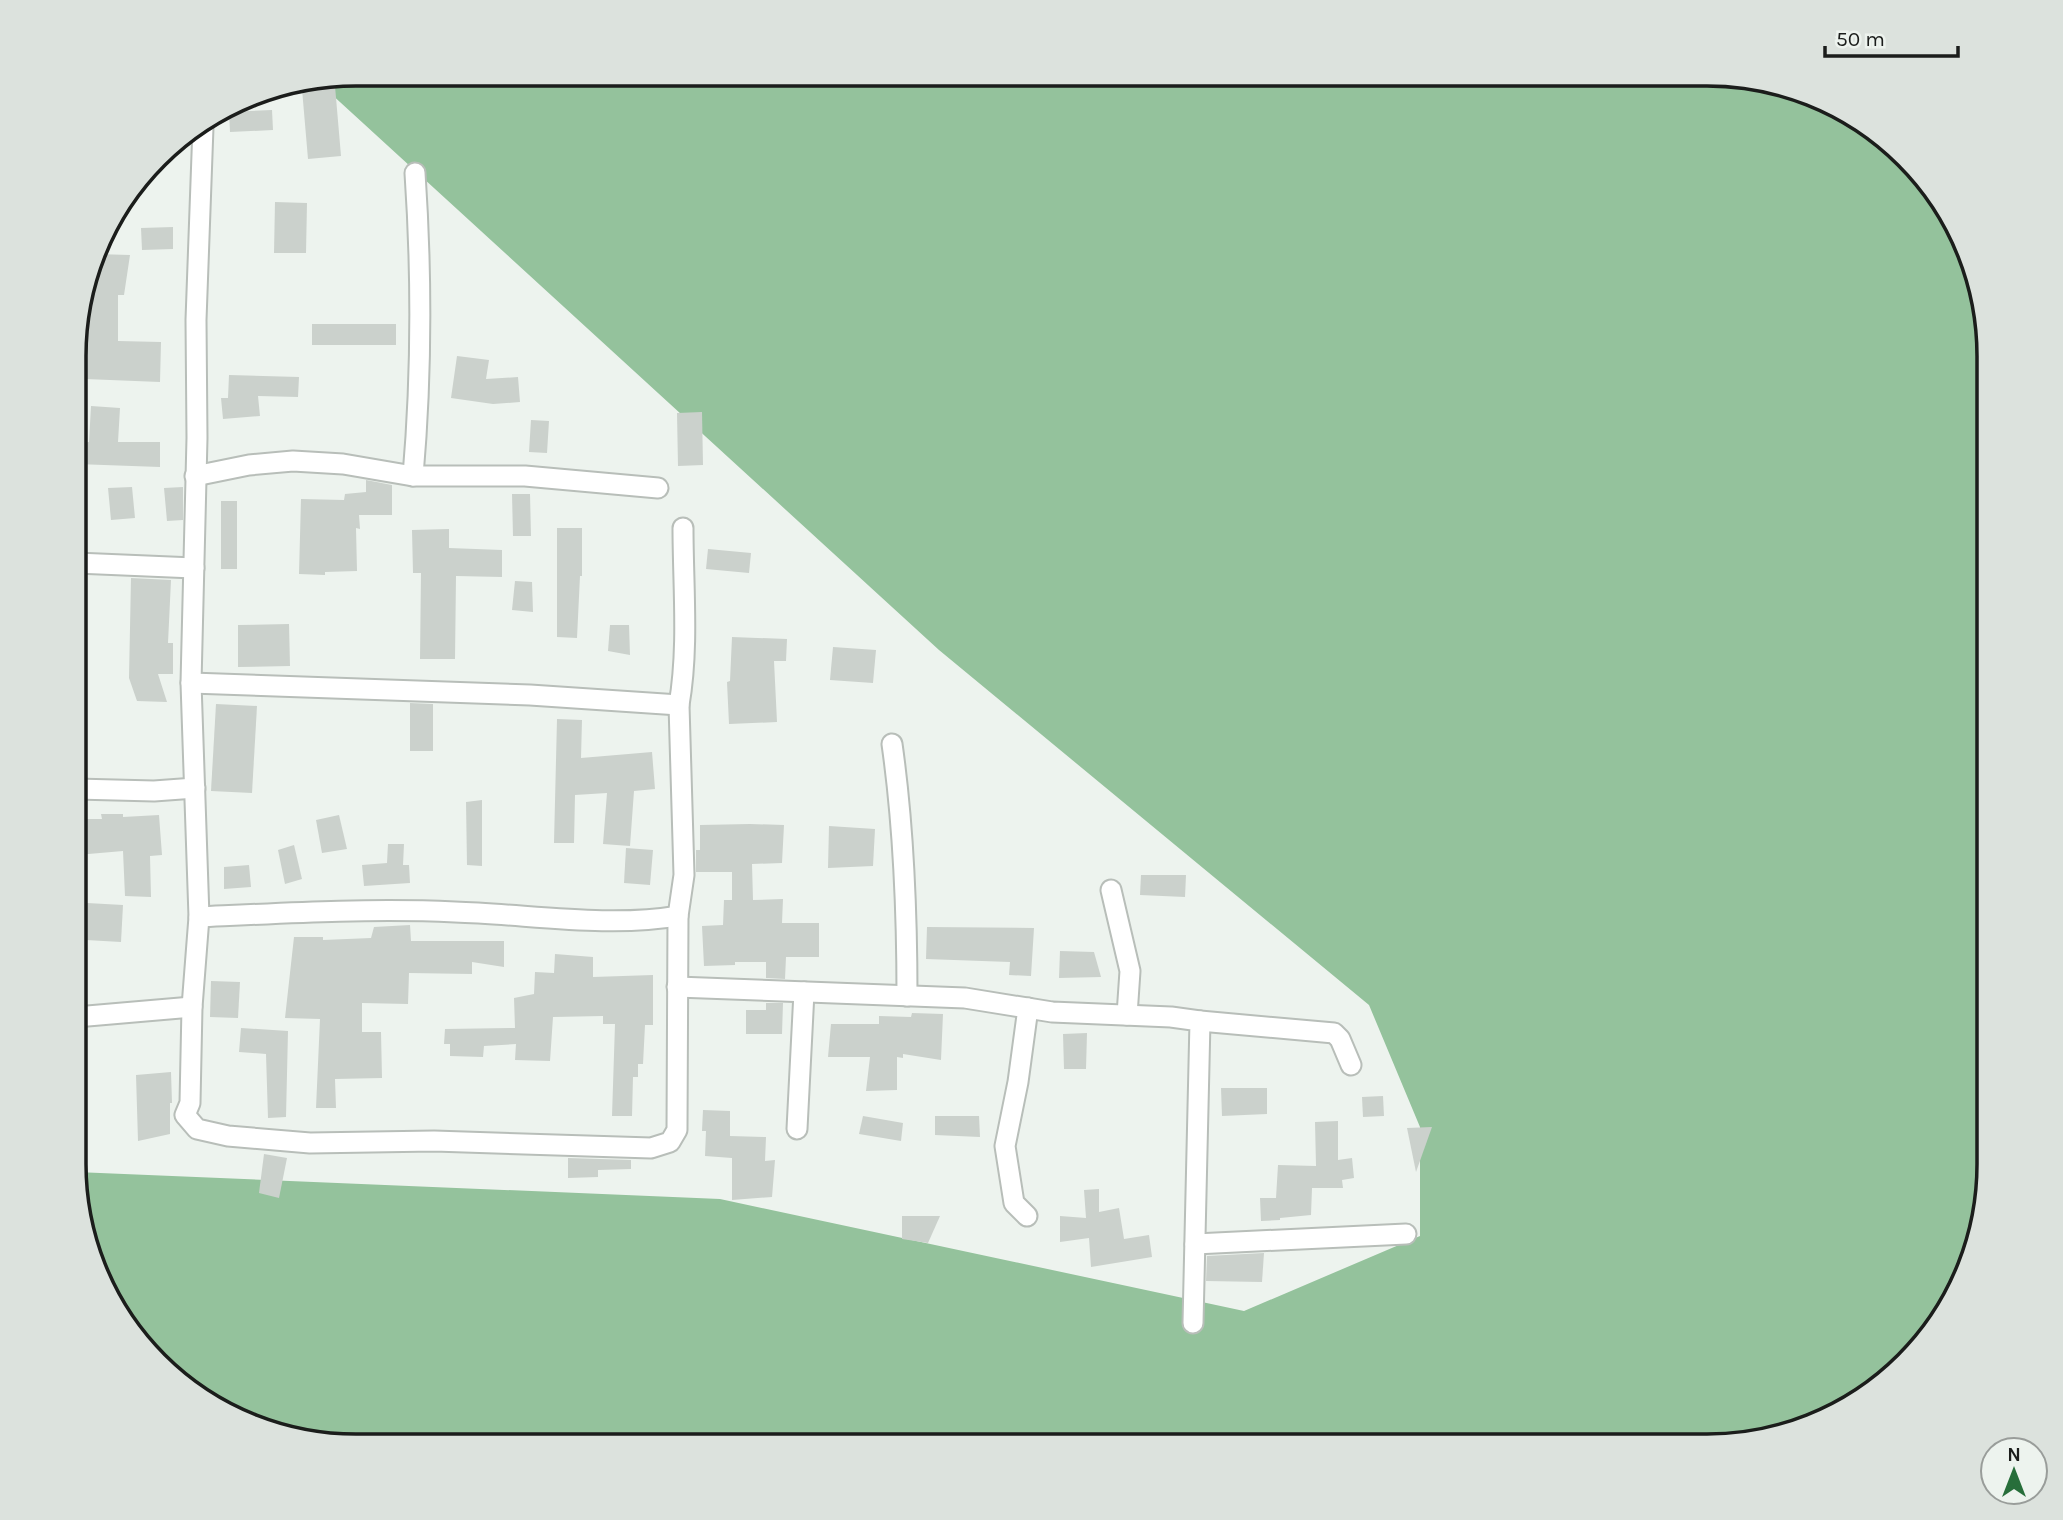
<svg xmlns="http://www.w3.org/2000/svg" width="2063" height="1520" font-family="Karla,sans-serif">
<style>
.forest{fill:#94c29c}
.building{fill:#cbd1cc}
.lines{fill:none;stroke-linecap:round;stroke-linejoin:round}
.minor-casing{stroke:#b8beb9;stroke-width:23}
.minor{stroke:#fff;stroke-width:19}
.rim{fill:none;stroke:#1b1d1b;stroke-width:3.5}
</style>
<rect width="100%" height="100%" fill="#edf3ee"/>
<path class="forest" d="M355,74H1726L1815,95L1880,132L1960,230L1989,337V1183L1968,1272L1931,1337L1833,1417L1708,1446H337L264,1431L183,1388L111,1305L76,1201V1172L720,1199L1244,1311L1420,1236V1127L1369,1005L939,650L317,81Z"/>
<g class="building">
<path d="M335,86L341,156L308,159L302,89Z"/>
<path d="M272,110L273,130L230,132L229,112Z"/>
<path d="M275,202L307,203L306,253H274Z"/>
<path d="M173,227V249L142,250L141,228Z"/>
<path d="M96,254L130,255L124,295H118V341L161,342L160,382L85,379L86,341H76V319Z"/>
<rect x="312" y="324" width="84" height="21"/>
<path d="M457,356L489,360L486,379L518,377L520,402L493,404L451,398Z"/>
<path d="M229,375L299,377L298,397L258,396L260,416L223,419L221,398H228Z"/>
<path d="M91,406L120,408L118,442H160V467L76,464V444L89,442Z"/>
<path d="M702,412L703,465L678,466L677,413Z"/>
<path d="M531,420L549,421L547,453L529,452Z"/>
<path d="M366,480L392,485V515H359L360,529L356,528L357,571L325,572V575L299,574L301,499L344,500L345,494L366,492Z"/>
<path d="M132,487L135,518L111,520L108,488Z"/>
<path d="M183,487V520L167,521L164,488Z"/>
<path d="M512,494H530L531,536H513Z"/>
<rect x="221" y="501" width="16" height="68"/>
<path d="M557,528H582V576H580L577,638L557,637Z"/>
<path d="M449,529V548L502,550V577L456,576L455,659H420L421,573H413L412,530Z"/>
<path d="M708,549L751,553L749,573L706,569Z"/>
<path d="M131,578L171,580L168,643H173V674H158L167,702L137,701L129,678Z"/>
<path d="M515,581L532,582L533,612L512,610Z"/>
<path d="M289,624L290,666L238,667V625Z"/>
<path d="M610,625H629L630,655L608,651Z"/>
<path d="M732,637L787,639L786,661H774L777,722L729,724L727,682L730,681Z"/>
<path d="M833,647L876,650L873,683L830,680Z"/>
<path d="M410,703L433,704V751H410Z"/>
<path d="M216,704L257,706L252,793L211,791Z"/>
<path d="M557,719L582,720L581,758L652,752L655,789L634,791L630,846L603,844L607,793L575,795L574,843H554Z"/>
<path d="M482,800V866L467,865L466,802Z"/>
<path d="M101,814H123V817L159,815L162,855L150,856L151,897L125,896L123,851L77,855V819H102Z"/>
<path d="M339,815L347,849L322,853L316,820Z"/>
<path d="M750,824L784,825L782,863L752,864L753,900L783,899L782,923H819V957H786L785,979L766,978V962H735V965L704,966L702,926L723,925L724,900H732V872H696V850H700V825Z"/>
<path d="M829,826L875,829L873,866L828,868Z"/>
<path d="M388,844H404L403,865H409L410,883L364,886L362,865L387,863Z"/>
<path d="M294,845L302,879L285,884L278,850Z"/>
<path d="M626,848L653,850L650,885L624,883Z"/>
<path d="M249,865L251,887L224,889V867Z"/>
<path d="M1141,875H1186L1185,897L1140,895Z"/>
<path d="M87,903L123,905L121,942L86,940Z"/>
<path d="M410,925L411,941H504V967L472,962V974L409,973L408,1004L362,1003V1032H381L382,1078L335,1079L336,1108H316L320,1019L285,1018L294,937H323V940L371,938L374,927Z"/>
<path d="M927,927L1034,928L1031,976L1009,975L1010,962L926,959Z"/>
<path d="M1060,951L1094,952L1101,977L1059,978Z"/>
<path d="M555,954L593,957V977L653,975V1025H645L643,1064H638V1077H633L632,1116H612L615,1024H603V1016L553,1017L550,1061L515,1060L516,1044L484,1046L483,1057L450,1056V1044H444L445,1029L515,1028L514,998L534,994L535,972L554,973Z"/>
<path d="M211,981L240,982L238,1018L210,1017Z"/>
<path d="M766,1003H783L782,1034H746V1010H766Z"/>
<path d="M912,1013L943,1014L941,1060L903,1054V1058L897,1057V1090L866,1091L870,1057H828L831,1024H879V1016L911,1017Z"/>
<path d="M241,1028L288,1031L286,1117L268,1118L266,1054L239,1052Z"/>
<path d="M1087,1033L1086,1069H1064L1063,1034Z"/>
<path d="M171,1072L172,1103H170V1134L138,1141L136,1075Z"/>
<path d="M1221,1088H1267V1114L1222,1116Z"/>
<path d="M1383,1096L1384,1116L1363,1117L1362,1097Z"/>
<path d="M703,1110L730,1111V1136L766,1137L765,1161L775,1160L772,1197L732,1200V1158L705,1156L706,1131H702Z"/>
<path d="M863,1116L903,1123L901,1141L859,1134Z"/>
<path d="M935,1116H979L980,1137L935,1135Z"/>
<path d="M1338,1121V1160L1352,1158L1354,1178L1342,1180L1343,1188H1312L1311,1215L1280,1218V1220L1261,1221L1260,1198H1276L1278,1165L1316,1166L1315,1122Z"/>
<path d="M1432,1127L1416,1172L1407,1128Z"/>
<path d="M264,1154L287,1158L279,1198L259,1193Z"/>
<path d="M568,1158L631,1160V1169L598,1170V1177L568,1178Z"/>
<path d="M1099,1189V1212L1119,1208L1124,1239L1149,1235L1152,1257L1091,1267L1089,1238L1060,1242V1216L1086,1218L1084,1190Z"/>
<path d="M902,1216H940L928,1243L902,1239Z"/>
<path d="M1264,1253L1262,1282L1206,1281L1207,1256Z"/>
</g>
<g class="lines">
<g class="minor-casing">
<g id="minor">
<path d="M203,127L196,320L197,438L191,683L199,917L192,1007L190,1103L185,1115L197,1129L228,1136L310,1143L434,1141L651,1148L670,1142L677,1130L678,916"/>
<path d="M195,476L249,465L293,461L343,464L413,476H525L658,488"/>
<path d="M413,476C422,372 422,277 415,173"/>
<path d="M76,563L194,568"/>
<path d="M191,683L530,695L679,705"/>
<path d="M892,744C904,828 907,912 907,996"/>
<path d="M76,789L154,791L195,788"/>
<path d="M1111,890L1130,971L1127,1015"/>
<path d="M199,917C284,913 370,908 455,912C527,914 607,928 678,916L684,875L679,705C689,647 683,586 683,528"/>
<path d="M677,987L965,998L1052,1012L1171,1017L1200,1021L1193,1323"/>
<path d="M76,1017L192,1007"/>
<path d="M1200,1021L1334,1033L1340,1039L1351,1065"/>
<path d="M797,1129L804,992"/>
<path d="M1027,1216L1014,1203L1005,1146L1018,1082L1028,1008"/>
<path d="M1195,1244L1406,1234"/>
</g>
</g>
<use href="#minor" class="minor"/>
</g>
<path d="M0 0H2063V1520H0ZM356 86H1707A270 270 0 0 1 1977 356V1164A270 270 0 0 1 1707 1434H356A270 270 0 0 1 86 1164V356A270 270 0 0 1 356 86Z" fill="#dce2dd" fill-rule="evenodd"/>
<path class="rim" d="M356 86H1707A270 270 0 0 1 1977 356V1164A270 270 0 0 1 1707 1434H356A270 270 0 0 1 86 1164V356A270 270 0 0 1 356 86Z"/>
<g transform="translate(2014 1471)"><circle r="33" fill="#edf3ee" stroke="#999d9a" stroke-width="2"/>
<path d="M0-5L12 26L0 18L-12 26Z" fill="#276e3a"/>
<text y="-10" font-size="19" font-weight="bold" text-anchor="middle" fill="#1b1d1b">N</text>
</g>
<path d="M1825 46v10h133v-10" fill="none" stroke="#1b1d1b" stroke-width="3.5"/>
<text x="1836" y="46" font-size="21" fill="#1b1d1b" stroke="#edf3ee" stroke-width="5" paint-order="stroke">50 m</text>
</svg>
